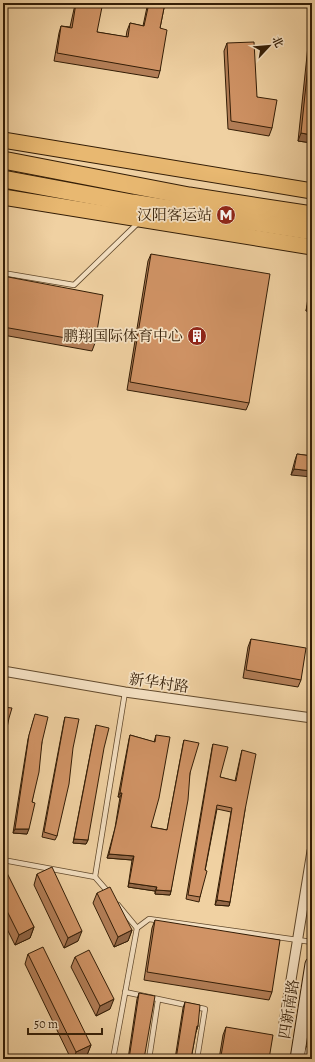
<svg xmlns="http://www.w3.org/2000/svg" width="315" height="1062" font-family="Alegreya,'Noto Serif SC',serif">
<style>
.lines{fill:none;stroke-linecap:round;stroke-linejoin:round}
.lane-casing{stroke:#624a2d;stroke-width:6}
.street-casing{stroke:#624a2d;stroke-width:11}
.secondary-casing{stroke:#331d06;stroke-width:15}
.primary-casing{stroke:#331d06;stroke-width:17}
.highway-casing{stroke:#331d06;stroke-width:19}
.lane{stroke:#f5e1c3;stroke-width:4.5}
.street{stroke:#f5e1c3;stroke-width:9}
.secondary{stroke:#f5e1c3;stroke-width:13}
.primary{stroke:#e8b871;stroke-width:15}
.highway{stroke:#e8b871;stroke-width:17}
.wall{fill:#b37e57;stroke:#331d06}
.shaded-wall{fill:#926747;stroke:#331d06}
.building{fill:#d09365;stroke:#331d06}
.labels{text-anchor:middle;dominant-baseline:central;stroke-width:3.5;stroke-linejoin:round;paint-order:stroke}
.poi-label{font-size:15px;fill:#331d06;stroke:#f5e1c3;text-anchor:end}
.street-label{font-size:15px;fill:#331d06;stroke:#f5e1c3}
</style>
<rect width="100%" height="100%" fill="#f0d1a2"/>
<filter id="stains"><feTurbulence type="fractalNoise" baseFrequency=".005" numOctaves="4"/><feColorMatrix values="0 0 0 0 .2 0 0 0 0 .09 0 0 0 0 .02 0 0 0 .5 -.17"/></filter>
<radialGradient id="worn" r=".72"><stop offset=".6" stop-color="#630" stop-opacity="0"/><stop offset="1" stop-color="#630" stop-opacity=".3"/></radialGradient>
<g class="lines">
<g class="lane-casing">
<g id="lane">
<path d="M3,273L74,285L139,222"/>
<path d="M3,860L95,877L109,893"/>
<path d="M95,877L125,692"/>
<path d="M137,928L149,919L312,942"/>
<path d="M125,992L205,1009L197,1059"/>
<path d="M113,1059L137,928L118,905"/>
<path d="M149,1059L158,1000"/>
</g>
</g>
<g class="street-casing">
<g id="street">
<path d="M3,671L125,692L312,718"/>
<path d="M284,1023L312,851"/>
</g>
</g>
<g class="secondary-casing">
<g id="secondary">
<path d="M297,1059L312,964"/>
<path d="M311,1059L312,1051"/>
</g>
</g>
<g class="primary-casing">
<g id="primary">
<path d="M3,140L312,191"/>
<path d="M3,197L312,247"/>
</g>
</g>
<g class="highway-casing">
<g id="highway">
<path d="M3,160L189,196L312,215"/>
<path d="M3,179L132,203L312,231"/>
</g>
</g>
<use href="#lane" class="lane"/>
<use href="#street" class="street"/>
<use href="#secondary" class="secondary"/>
<use href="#primary" class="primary"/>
<use href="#highway" class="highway"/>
</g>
<g class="wall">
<path d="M76,3L97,32L126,37L127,31L130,23L143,26L147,7L134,3H165L160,28V71L158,78L54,61L59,33L61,26L70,27L74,9Z"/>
<path d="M312,8V143L298,141Z"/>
<path d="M227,43L257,97L272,128L269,136L228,129L224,51Z"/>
<path d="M151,254L249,403L246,410L127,390L148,261Z"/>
<path d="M3,276L95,343L92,351L3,335Z"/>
<path d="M312,281V311H306L310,285Z"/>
<path d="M297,454L312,456L291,475L295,460Z"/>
<path d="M251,639L301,680L298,687L243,678L248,647Z"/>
<path d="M65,717L57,836L55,840L42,837L64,721Z"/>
<path d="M34,718L42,742L32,802L27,834L13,833L28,739Z"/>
<path d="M96,725L88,840L86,844L73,843L95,729Z"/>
<path d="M130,735L154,742L156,735L151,827L167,830L183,744L184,740L190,773L171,891L170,895L155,894V891L128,887L132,860L107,858L115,828L120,797H118L129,739Z"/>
<path d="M213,744L220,777L235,781L241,754L242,750L245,810L230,902L229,906L215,905L231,812L217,809L200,897L199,902L186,899L212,748Z"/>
<path d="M3,867L34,927L30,938L15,945L3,921Z"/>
<path d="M37,874L78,941L64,948L34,885Z"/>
<path d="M97,893L132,930L128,941L114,947L93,903Z"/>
<path d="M155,920L272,992L269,1000L144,980L152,928Z"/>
<path d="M28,954L91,1045L87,1055L79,1059H71L25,964Z"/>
<path d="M75,957L110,1009L96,1016L71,967Z"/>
<path d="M139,993L144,1059H128L137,999Z"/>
<path d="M185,1002L198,1026L196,1032L191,1059H175L183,1008Z"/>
<path d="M226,1027L269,1059H219L223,1035Z"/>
</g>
<g class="shaded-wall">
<path d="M301,133L312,135V143L298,141Z"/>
<path d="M308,303H312V311H306Z"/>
<path d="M294,469L312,471V477L291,475Z"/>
<path d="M120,793H122L120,797H118Z"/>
<path d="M15,829H29L27,834L13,833Z"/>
<path d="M74,839L88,840L86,844L73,843Z"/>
<path d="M109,854L134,856L132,860L107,858Z"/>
<path d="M129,883L157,887L155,891L128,887Z"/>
<path d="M156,890L171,891L170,895L155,894Z"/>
<path d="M217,900L230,902L229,906L215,905Z"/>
<path d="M34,927L30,938L15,945L19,935Z"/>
<path d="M132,930L128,941L114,947L118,937Z"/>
<path d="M82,931L78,941L64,948L68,938Z"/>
<path d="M114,999L110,1009L96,1016L100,1006Z"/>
<path d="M197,1026H198L196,1032H194Z"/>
<path d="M91,1045L87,1055L79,1059H74L76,1052Z"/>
</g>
<g class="building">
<path d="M76,3H101L102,7L97,32L128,37L130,23L144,26L149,3H165L160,28L167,30L160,71L57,53L61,26L72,28Z"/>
<path d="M312,27V135L301,133Z"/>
<path d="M254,42L257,97L277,100L272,128L231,121L227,43Z"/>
<path d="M151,254L270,274L249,403L130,382Z"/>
<path d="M3,276L103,295L95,343L3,327Z"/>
<path d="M312,284V303H308Z"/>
<path d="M297,454L312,456V471L294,469Z"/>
<path d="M251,639L306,648L301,680L246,670Z"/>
<path d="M3,707L12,708L9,718L3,748Z"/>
<path d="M35,714L48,717L42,742L39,772L32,802L35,803L29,829H15L29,735Z"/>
<path d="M65,717L79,719L73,748L69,784L57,836L44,832Z"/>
<path d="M96,725L109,728L104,748L88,840L74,839Z"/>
<path d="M130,735L155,742L156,735L170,737L159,798L151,827L167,830L184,740L199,743L190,773L188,800L171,891L156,890L157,887L129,883L134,856L109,854L116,824L122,793H120Z"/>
<path d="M213,744L228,747L220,777L236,781L242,750L256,754L245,810L230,902L217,900L232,808L217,805L205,870L207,871L200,897L188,895Z"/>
<path d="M3,867H4L34,927L19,935L3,903Z"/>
<path d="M52,867L82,931L68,938L37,874Z"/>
<path d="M110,887L132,930L118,937L97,893Z"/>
<path d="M155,920L280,940L272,992L147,972Z"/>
<path d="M43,947L91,1045L76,1052L28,954Z"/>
<path d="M89,950L114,999L100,1006L75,957Z"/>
<path d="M139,993L155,996L144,1059H129Z"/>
<path d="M185,1002L200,1005L198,1026H197L191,1059H176Z"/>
<path d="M226,1027L273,1035L269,1059H239L221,1056Z"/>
</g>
<defs>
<g id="metro-disc" transform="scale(1)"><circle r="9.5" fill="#8f2418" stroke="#f5e1c3"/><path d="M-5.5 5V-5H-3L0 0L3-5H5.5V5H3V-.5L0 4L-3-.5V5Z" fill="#fff"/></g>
<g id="building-disc" transform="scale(1)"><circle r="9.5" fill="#8f2418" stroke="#f5e1c3"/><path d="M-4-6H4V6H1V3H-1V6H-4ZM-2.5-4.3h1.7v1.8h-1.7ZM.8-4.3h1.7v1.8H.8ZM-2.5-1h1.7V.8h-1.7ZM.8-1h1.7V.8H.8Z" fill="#fff"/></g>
</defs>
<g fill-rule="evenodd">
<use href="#metro-disc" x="226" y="215"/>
<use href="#building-disc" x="197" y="336"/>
</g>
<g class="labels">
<g class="poi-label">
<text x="212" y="215">汉阳客运站</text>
<text x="183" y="336">鹏翔国际体育中心</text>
</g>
<g class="street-label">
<text transform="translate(159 683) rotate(8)">新华村路</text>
<text transform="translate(289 1009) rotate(-81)">四新南路</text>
</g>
</g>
<rect width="315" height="1062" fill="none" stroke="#f0d1a2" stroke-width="16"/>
<rect x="4" y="4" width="307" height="1054" fill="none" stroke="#331d06" stroke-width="2"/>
<rect x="8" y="8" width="299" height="1046" fill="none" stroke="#331d06"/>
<g transform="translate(269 46) rotate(64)" stroke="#f5e1c3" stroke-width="3" paint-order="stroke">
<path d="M0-3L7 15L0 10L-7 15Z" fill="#331d06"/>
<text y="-6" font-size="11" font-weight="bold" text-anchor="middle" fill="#331d06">北</text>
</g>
<path d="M28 1028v6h74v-6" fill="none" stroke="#331d06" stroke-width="2"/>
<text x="34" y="1028" font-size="12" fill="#331d06" stroke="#f5e1c3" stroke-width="3" paint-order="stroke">50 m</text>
<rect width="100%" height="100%" filter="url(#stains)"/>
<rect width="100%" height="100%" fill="url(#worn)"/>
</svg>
